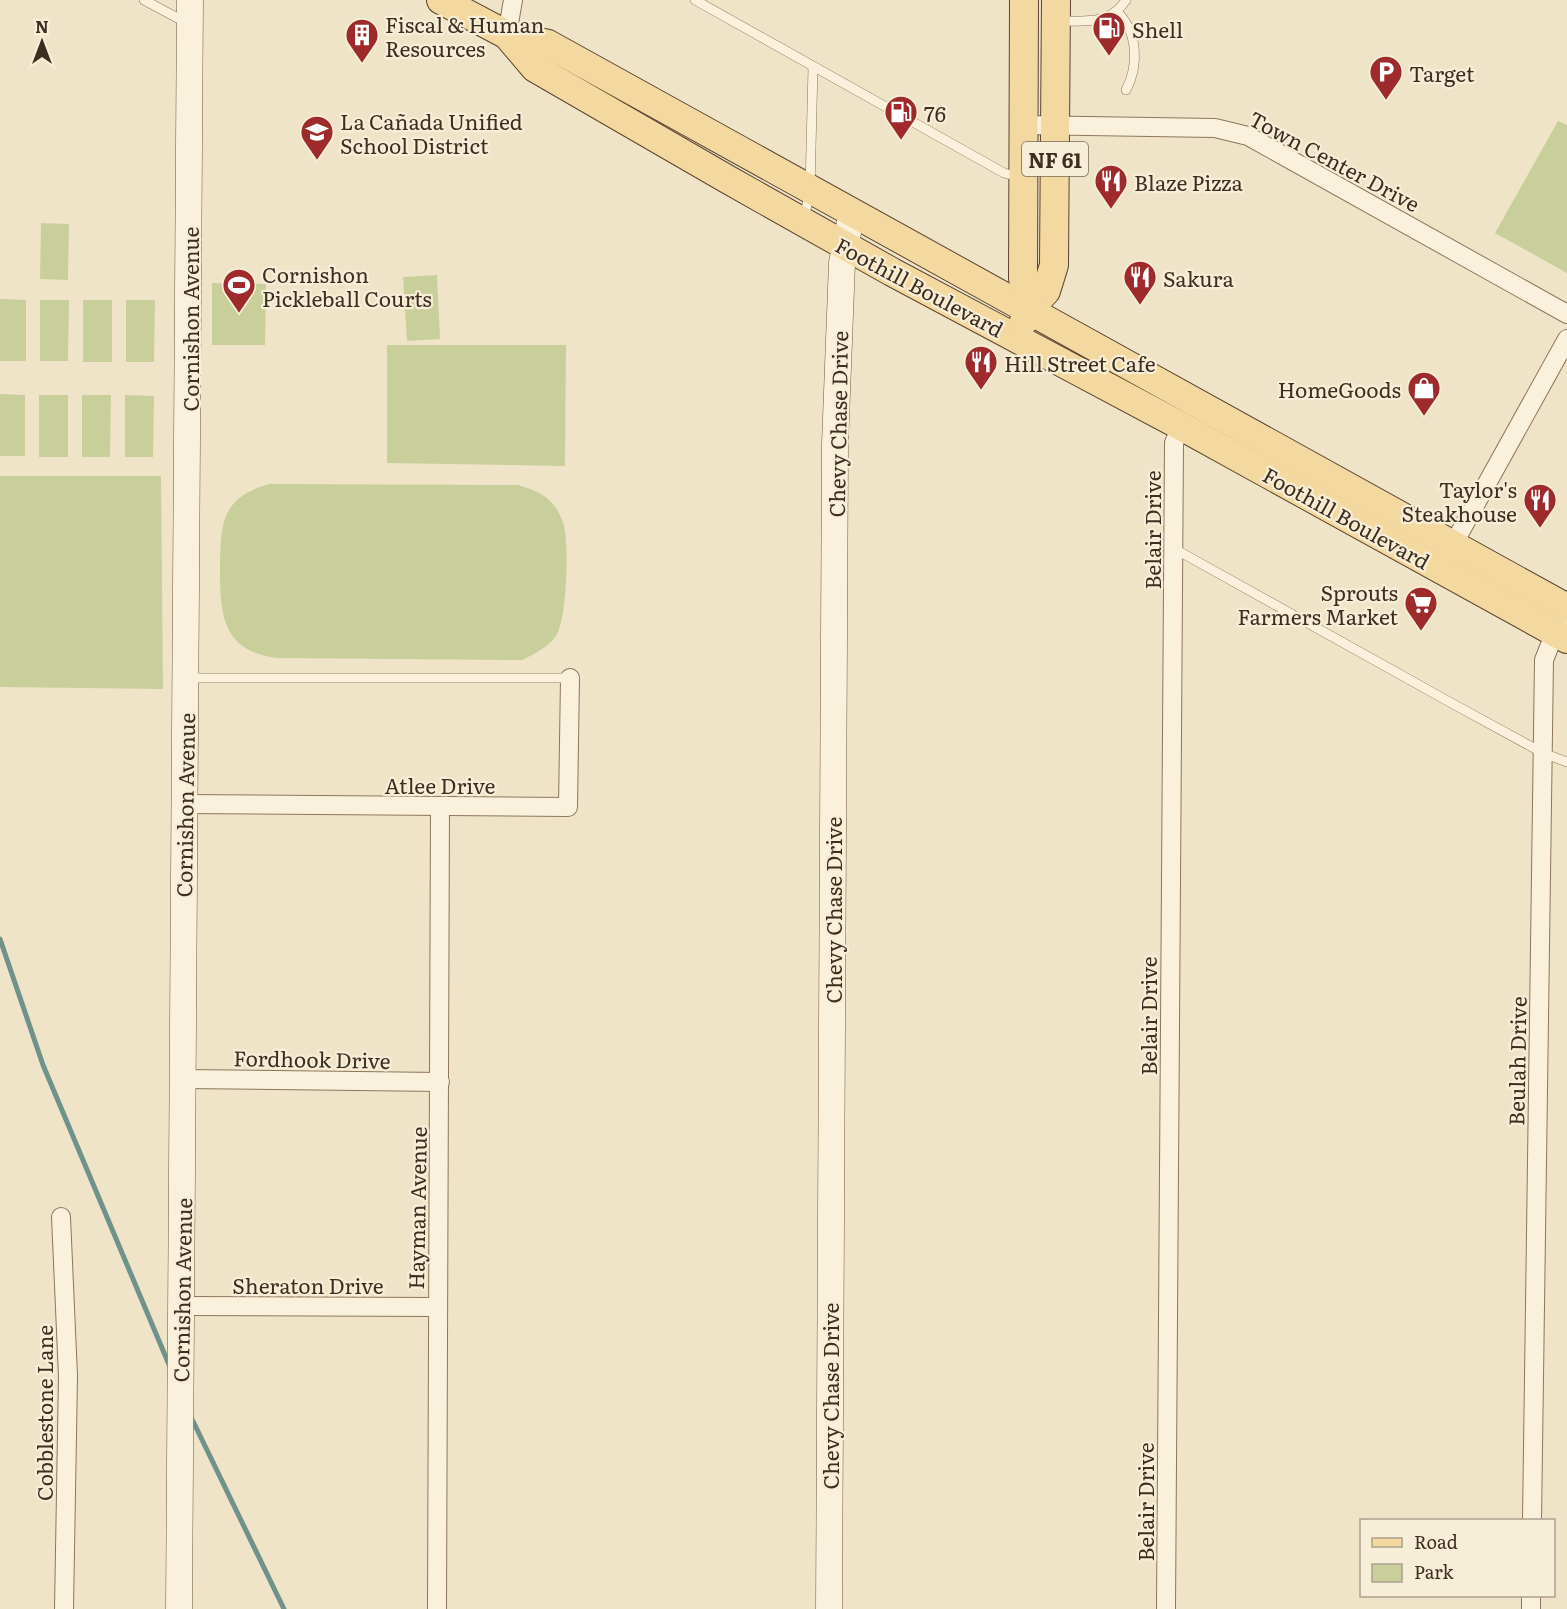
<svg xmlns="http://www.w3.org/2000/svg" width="1567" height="1609" font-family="Literata,serif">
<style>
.green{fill:#c9cf9b}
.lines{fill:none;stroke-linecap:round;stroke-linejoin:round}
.stream{stroke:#6f938a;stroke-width:5}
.lane-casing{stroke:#8d765c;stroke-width:10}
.street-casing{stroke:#8d765c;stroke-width:20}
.secondary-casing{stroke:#6f573f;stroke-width:27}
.primary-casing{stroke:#5b4430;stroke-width:30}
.lane{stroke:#faf1dc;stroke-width:9}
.street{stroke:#faf1dc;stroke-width:18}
.secondary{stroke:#faf1dc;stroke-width:26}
.primary{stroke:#f3d9a0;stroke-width:28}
.labels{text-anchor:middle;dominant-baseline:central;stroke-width:4.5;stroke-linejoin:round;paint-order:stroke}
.shield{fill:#f7eed8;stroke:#756857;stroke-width:1.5}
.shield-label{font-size:20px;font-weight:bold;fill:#3d2e20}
.poi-label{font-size:21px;fill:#3d2e20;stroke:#f7eed8;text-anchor:start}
.street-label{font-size:21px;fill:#3d2e20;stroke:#f7eed8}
</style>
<rect width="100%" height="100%" fill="#f0e4c8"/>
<g class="green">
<path d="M1558,121L1567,125V273L1495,233Z"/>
<path d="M41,223L69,224L68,280L40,279Z"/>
<path d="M437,275L440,339L407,341L403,277Z"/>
<path d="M212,283L266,284L265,345H212Z"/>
<path d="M0,299L26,300V361H0Z"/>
<path d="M40,300H69L68,361H40Z"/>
<rect x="83" y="300" width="29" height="62"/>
<path d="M126,300H155L154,362H126Z"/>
<path d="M387,345H566L565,466L387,463Z"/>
<path d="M0,394L25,395V456H0Z"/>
<rect x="39" y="395" width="29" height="62"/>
<path d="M82,395H111L110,457H82Z"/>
<path d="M125,395L154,396L153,457H125Z"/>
<path d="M0,476H161L163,689L0,687Z"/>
<path d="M269,484L518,485C530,489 542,492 551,502C557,508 562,518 564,526C569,545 567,621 556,636C547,648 534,654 522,660L277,658C223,651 220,616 220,570C221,526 219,498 269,484Z"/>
</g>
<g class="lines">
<g class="stream">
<path d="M0,939L43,1065L170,1367"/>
<path d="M191,1417L284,1609"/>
</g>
<g class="lane-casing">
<g id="lane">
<path d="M144,0L187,23"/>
<path d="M695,0L1004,173L1019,177"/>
<path d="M1117,12C1138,31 1139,66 1126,90"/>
<path d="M1059,21C1085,21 1110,25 1126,0"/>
<path d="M804,220L810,189L813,67"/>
<path d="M1173,548L1455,705L1543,753L1567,762"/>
<path d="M188,678H570"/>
</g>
</g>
<g class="street-casing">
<g id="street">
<path d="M507,35L513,0"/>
<path d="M1023,125L1215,128L1248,136L1567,314"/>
<path d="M1449,552L1567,339"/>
<path d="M183,804L568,807L570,678"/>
<path d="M183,1079L440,1082"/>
<path d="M61,1217L68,1376L64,1609"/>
<path d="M180,1306L437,1307"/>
<path d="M1532,1520L1544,660L1559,622"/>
<path d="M437,1609L440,807"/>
<path d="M1166,1609L1174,443L1181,426"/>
<path d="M1531,1609V1596"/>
</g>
</g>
<g class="secondary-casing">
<g id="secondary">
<path d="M179,1609L190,0"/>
<path d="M829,1609L835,444L842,263L852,212"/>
</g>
</g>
<g class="primary-casing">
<g id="primary">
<path d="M441,0L507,35L548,44L1567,608"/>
<path d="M507,35L535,68L727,179L892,272L1181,426L1567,639"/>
<path d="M1028,310L1046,291L1054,265L1056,0"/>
<path d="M1024,321L1028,310L1023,278L1024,0"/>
</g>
</g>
<use href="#lane" class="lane"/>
<use href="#street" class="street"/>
<use href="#secondary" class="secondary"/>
<use href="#primary" class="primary"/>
</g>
<defs>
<g id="fuel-pin" transform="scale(1.725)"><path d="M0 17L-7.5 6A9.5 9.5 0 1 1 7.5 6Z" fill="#9e2a2b" stroke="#f7eed8"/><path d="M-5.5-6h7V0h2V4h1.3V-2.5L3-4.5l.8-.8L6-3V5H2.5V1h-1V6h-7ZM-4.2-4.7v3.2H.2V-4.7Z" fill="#fff"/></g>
<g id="building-pin" transform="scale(1.725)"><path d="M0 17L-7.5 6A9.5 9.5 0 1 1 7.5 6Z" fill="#9e2a2b" stroke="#f7eed8"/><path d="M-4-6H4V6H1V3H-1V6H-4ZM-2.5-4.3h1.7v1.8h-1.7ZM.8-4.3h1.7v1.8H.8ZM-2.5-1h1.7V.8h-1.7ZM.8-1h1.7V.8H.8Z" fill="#fff"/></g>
<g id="parking-pin" transform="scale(1.725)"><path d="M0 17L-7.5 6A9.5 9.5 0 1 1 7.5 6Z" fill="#9e2a2b" stroke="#f7eed8"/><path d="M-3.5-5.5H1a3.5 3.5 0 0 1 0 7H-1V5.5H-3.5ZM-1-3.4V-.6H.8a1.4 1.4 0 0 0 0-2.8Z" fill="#fff"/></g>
<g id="school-pin" transform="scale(1.725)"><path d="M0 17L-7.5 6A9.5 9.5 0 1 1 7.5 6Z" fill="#9e2a2b" stroke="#f7eed8"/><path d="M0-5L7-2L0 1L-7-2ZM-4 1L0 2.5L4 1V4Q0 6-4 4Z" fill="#fff"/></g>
<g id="restaurant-pin" transform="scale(1.725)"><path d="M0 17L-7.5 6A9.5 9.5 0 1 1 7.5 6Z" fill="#9e2a2b" stroke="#f7eed8"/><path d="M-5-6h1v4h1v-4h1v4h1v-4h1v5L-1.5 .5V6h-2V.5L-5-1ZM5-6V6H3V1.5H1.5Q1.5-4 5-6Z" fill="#fff"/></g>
<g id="stadium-pin" transform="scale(1.725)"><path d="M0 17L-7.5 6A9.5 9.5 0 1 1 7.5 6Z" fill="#9e2a2b" stroke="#f7eed8"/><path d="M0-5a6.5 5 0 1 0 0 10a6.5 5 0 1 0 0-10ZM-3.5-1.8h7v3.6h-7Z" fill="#fff"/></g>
<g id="shop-pin" transform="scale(1.725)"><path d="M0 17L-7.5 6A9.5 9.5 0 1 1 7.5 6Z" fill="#9e2a2b" stroke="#f7eed8"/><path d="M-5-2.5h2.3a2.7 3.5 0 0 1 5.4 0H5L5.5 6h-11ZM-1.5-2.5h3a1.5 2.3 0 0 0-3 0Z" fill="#fff"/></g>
<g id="supermarket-pin" transform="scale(1.725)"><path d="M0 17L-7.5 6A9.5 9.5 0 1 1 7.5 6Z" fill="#9e2a2b" stroke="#f7eed8"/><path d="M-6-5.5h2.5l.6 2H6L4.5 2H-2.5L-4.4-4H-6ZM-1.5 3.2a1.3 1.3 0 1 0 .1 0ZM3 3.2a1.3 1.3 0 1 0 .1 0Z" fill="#fff"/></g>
</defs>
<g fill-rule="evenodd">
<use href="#fuel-pin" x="1109" y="28"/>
<use href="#building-pin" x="362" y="35"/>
<use href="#parking-pin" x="1386" y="72"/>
<use href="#fuel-pin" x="901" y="112"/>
<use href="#school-pin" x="317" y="132"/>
<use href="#restaurant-pin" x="1111" y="181"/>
<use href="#restaurant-pin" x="1140" y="277"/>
<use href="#stadium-pin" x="239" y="285"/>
<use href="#restaurant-pin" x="981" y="362"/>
<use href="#shop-pin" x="1424" y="388"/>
<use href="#restaurant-pin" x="1540" y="500"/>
<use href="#supermarket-pin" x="1421" y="603"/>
</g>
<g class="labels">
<rect class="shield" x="1022" y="142" width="66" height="34" rx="4.5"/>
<g class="shield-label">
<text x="1055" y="159">NF 61</text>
</g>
<g class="poi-label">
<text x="385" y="23">Fiscal &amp; Human<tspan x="385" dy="24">Resources</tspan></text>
<text x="1132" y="28">Shell</text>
<text x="1409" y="72">Target</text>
<text x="924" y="112">76</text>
<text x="340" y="120">La Cañada Unified<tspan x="340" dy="24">School District</tspan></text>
<text x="1134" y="181">Blaze Pizza</text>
<text x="262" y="273">Cornishon<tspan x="262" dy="24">Pickleball Courts</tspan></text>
<text x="1163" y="277">Sakura</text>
<text x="1004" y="362">Hill Street Cafe</text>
<text x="1401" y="388" text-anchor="end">HomeGoods</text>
<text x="1517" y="488" text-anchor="end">Taylor's<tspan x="1517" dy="24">Steakhouse</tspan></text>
<text x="1398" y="591" text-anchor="end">Sprouts<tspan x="1398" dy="24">Farmers Market</tspan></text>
</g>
<g class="street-label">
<text transform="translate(1335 160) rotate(28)">Town Center Drive</text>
<text transform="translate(920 286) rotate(28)">Foothill Boulevard</text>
<text transform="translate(189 319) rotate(-90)">Cornishon Avenue</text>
<text transform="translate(837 424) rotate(-89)">Chevy Chase Drive</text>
<text transform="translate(1347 517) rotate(29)">Foothill Boulevard</text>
<text transform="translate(1151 530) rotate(-90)">Belair Drive</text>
<text x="440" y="784">Atlee Drive</text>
<text transform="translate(184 805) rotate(-89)">Cornishon Avenue</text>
<text transform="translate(832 910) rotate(-90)">Chevy Chase Drive</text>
<text transform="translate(1147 1016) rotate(-90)">Belair Drive</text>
<text transform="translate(312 1058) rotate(1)">Fordhook Drive</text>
<text transform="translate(1516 1061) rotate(-89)">Beulah Drive</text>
<text transform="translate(416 1208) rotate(-89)">Hayman Avenue</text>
<text x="308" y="1284">Sheraton Drive</text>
<text transform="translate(181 1290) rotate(-89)">Cornishon Avenue</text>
<text transform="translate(829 1396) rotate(-90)">Chevy Chase Drive</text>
<text transform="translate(43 1413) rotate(-90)">Cobblestone Lane</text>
<text transform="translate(1144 1502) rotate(-90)">Belair Drive</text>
</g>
</g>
<rect x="1360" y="1519" width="195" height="78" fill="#f7eed8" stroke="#ada18e" stroke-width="1.5"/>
<rect x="1372" y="1538" width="30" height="9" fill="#f3d9a0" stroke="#ada18e" stroke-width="1.5"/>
<text x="1414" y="1549" font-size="18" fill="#3d2e20">Road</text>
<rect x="1372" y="1564" width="30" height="18" fill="#c9cf9b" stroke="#ada18e" stroke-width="1.5"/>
<text x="1414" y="1579" font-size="18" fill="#3d2e20">Park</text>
<g transform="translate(42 42)" stroke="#f7eed8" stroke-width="4.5" paint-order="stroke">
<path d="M0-4.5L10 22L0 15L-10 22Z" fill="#3d2e20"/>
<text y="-9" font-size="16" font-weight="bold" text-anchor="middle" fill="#3d2e20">N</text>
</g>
</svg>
